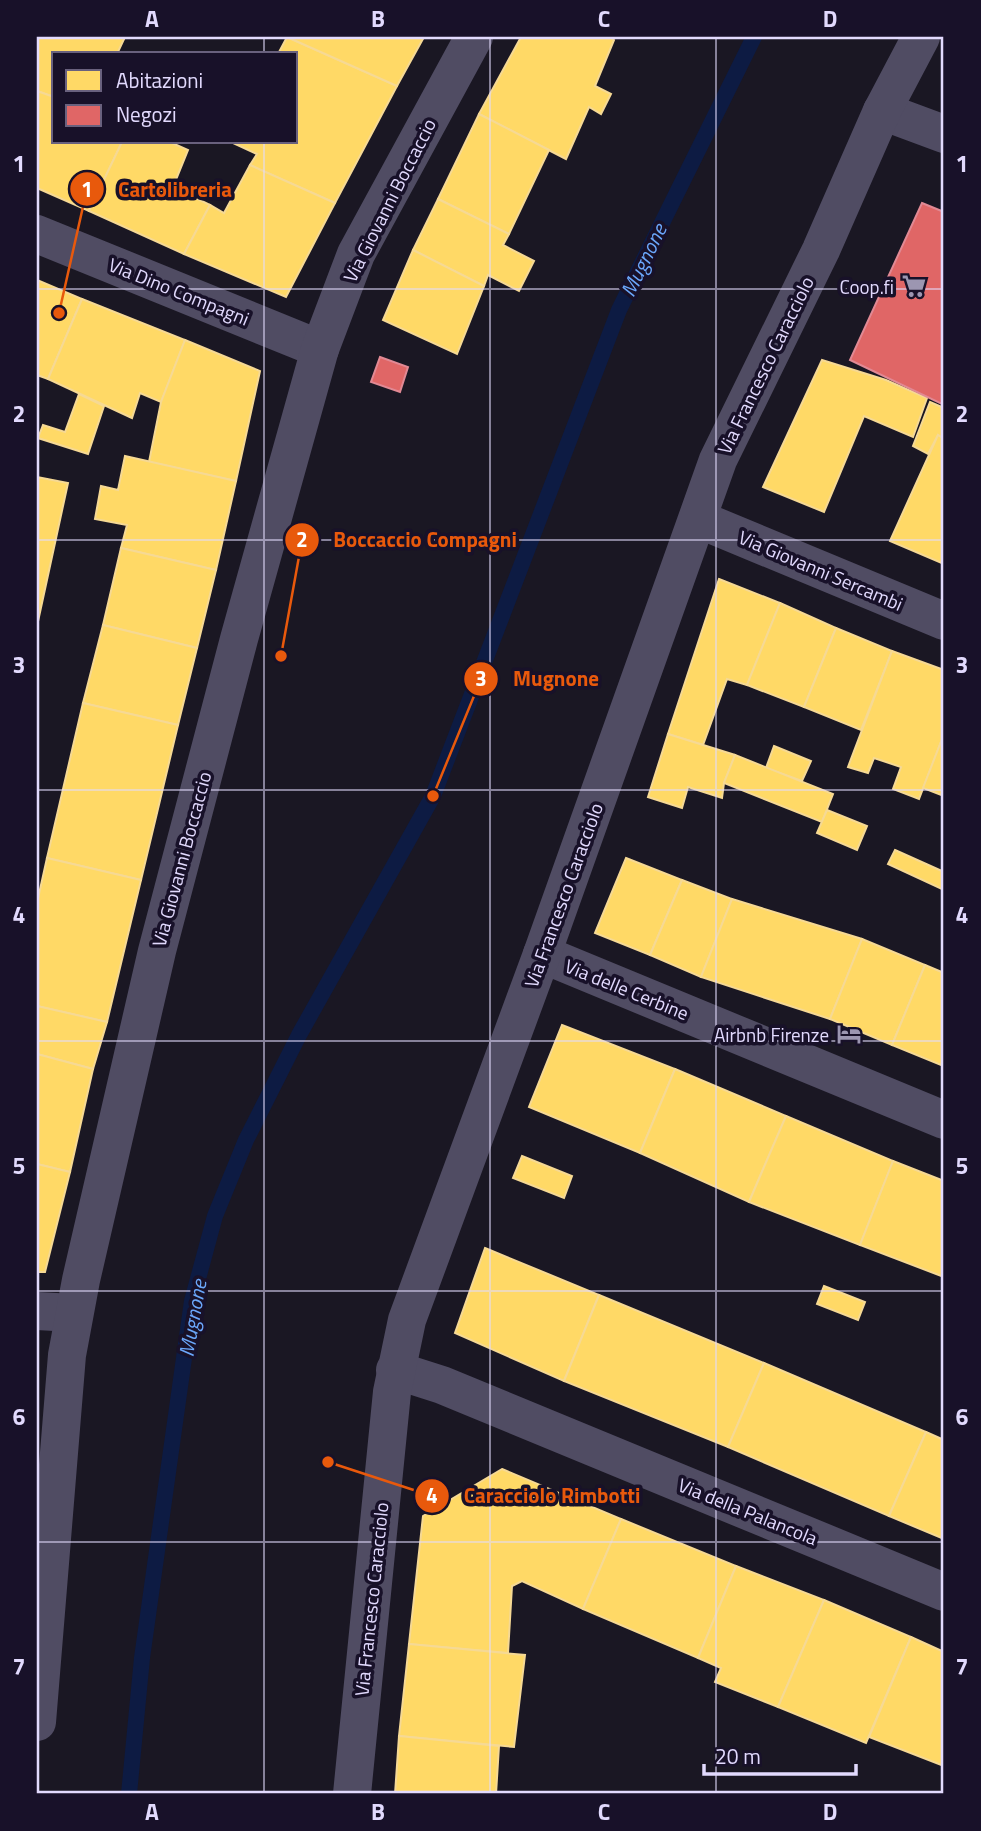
<svg xmlns="http://www.w3.org/2000/svg" width="981" height="1831" font-family="'Titillium Web',sans-serif">
<style>
.homes{fill:#ffd966;stroke:#f6d994;stroke-width:2}
.shops{fill:#e06666;stroke:#e18994;stroke-width:2}
.lines{fill:none;stroke-linecap:round;stroke-linejoin:round}
.stream{stroke:#0d1b43;stroke-width:16}
.minor{stroke:#504c63;stroke-width:38}
.tertiary{stroke:#504c63;stroke-width:38}
.grid{fill:none;stroke:#e2dafe;stroke-width:2;stroke-opacity:0.55}
.labels{text-anchor:middle;dominant-baseline:central;stroke-width:7;stroke-linejoin:round;paint-order:stroke}
.street-label{font-size:19px;fill:#e2dafe;stroke:#181129}
.poi-label{font-size:19px;fill:#e2dafe;stroke:#181129;text-anchor:end}
.water-label{font-size:21px;font-style:italic;fill:#6ba7fb;stroke:#181129}
.leader{fill:none;stroke:#e8590c;stroke-width:2.5}
.callout-dot{fill:#e8590c;stroke:#181129;stroke-width:2.5}
.mark-label{font-size:21px;text-anchor:middle;font-weight:bold;fill:#fff}
.callout-label{font-size:21px;text-anchor:middle;font-weight:bold;fill:#e8590c;stroke:#181129;stroke-width:7;stroke-linejoin:round;paint-order:stroke}
.neatline{fill:none;stroke:#e2dafe;stroke-width:2.5}
.grid-label{font-size:23px;text-anchor:middle;font-weight:bold;fill:#e2dafe}
</style>
<rect width="100%" height="100%" fill="#1a1723"/>
<g class="homes">
<path d="M37,37H125L117,54H54V97L37,91Z"/>
<path d="M287,37L397,86L335,203L250,165L257,154L231,142H296V54H278Z"/>
<path d="M287,37H424L397,86Z"/>
<path d="M521,37H610L614,40L595,86L611,94L601,114L589,107L566,159L479,114Z"/>
<path d="M37,91L54,97V142H122L89,211L37,188Z"/>
<path d="M479,114L549,150L509,234L438,199Z"/>
<path d="M122,142H170L188,150L173,187L210,205L184,254L89,211Z"/>
<path d="M250,165L335,203L286,297L184,254L210,205L224,213Z"/>
<path d="M438,199L509,234L503,245L534,261L519,291L488,275L484,286L413,250Z"/>
<path d="M413,250L484,286L457,354L383,320Z"/>
<path d="M37,280L82,299L48,379L37,375Z"/>
<path d="M82,299L185,340L161,402L140,393L132,418L48,379Z"/>
<path d="M185,340L260,371L236,481L149,462L161,402Z"/>
<path d="M822,360L886,380L927,398L913,437L864,416L824,512L763,487Z"/>
<path d="M79,394L104,406L88,454L38,438L43,425L65,432Z"/>
<path d="M930,402L944,408V439L938,435L928,454L913,446Z"/>
<path d="M938,435L944,439V564L890,541Z"/>
<path d="M125,456L236,481L216,570L121,548L127,525L95,519L101,486L118,490Z"/>
<path d="M37,477L68,483L37,626Z"/>
<path d="M121,548L216,570L197,648L103,625Z"/>
<path d="M719,579L780,603L747,685L727,679L703,745L668,734Z"/>
<path d="M780,603L836,628L804,707L747,685Z"/>
<path d="M103,625L197,648L178,725L83,703Z"/>
<path d="M836,628L892,651L861,730L804,707Z"/>
<path d="M892,651L944,670V734L919,799L893,789L901,767L874,758L868,773L848,767Z"/>
<path d="M83,703L178,725L141,880L47,858Z"/>
<path d="M668,734L735,755L724,783L722,798L688,787L682,808L648,797Z"/>
<path d="M944,734V796L923,788Z"/>
<path d="M774,746L811,761L802,781L766,768Z"/>
<path d="M735,755L833,794L822,822L724,783Z"/>
<path d="M827,810L867,826L857,850L817,833Z"/>
<path d="M895,850L944,872V890L888,864Z"/>
<path d="M47,858L141,880L107,1022L37,1006V903Z"/>
<path d="M626,858L682,880L650,955L595,933Z"/>
<path d="M682,880L732,899L701,977L650,955Z"/>
<path d="M732,899L862,939L830,1019L701,977Z"/>
<path d="M862,939L925,965L892,1045L830,1019Z"/>
<path d="M925,965L944,973V1058L941,1065L892,1045Z"/>
<path d="M37,1006L107,1022L93,1069L37,1054Z"/>
<path d="M562,1025L675,1069L640,1153L529,1107Z"/>
<path d="M37,1054L93,1069L70,1172L37,1164Z"/>
<path d="M675,1069L786,1116L749,1202L640,1153Z"/>
<path d="M786,1116L893,1161L860,1245L749,1202Z"/>
<path d="M522,1156L572,1176L564,1198L513,1178Z"/>
<path d="M893,1161L944,1181V1277L860,1245Z"/>
<path d="M37,1164L70,1172L45,1272H37Z"/>
<path d="M485,1248L599,1295L564,1381L455,1333Z"/>
<path d="M824,1286L865,1302L858,1320L817,1304Z"/>
<path d="M599,1295L764,1363L728,1447L564,1381Z"/>
<path d="M764,1363L926,1432L889,1516L728,1447Z"/>
<path d="M926,1432L944,1440V1539L889,1516Z"/>
<path d="M502,1469L621,1519L583,1609L522,1581L512,1586L508,1653L409,1644L423,1516Z"/>
<path d="M621,1519L736,1566L698,1658L583,1609Z"/>
<path d="M736,1566L824,1600L778,1707L715,1682L721,1668L698,1658Z"/>
<path d="M824,1600L911,1637L866,1743L778,1707Z"/>
<path d="M911,1637L944,1652V1766L869,1737Z"/>
<path d="M409,1644L525,1655L514,1747L399,1736Z"/>
<path d="M399,1736L499,1746L496,1794H395Z"/>
</g>
<g class="shops">
<path d="M922,203L944,212V405L850,360Z"/>
<path d="M380,357L408,367L400,392L371,382Z"/>
</g>
<g class="lines">
<path class="stream" d="M129,1794L142,1658L192,1301L215,1216L246,1140L299,1035L433,796L619,310L754,37"/>
<g class="minor">
<path d="M882,111L944,134"/>
<path d="M37,234L320,349"/>
<path d="M698,519L944,621"/>
<path d="M542,954L944,1120"/>
<path d="M37,1311L74,1313"/>
<path d="M395,1370L442,1385L944,1592"/>
<path d="M37,1722L67,1355L81,1280L157,951L239,639L320,349L356,254L474,37"/>
</g>
<path class="tertiary" d="M352,1794L392,1392L407,1320L542,954L718,460L821,250L882,111L921,37"/>
</g>
<path class="grid" d="M264,37V54M490,37V1794M716,37V1794M264,142V1794M37,289H944M37,540H944M37,790H944M37,1041H944M37,1291H944M37,1542H944"/>
<defs>
<g id="supermarket-bare" transform="scale(1.89)"><path d="M-6-5.5h2.5l.6 2H6L4.5 2H-2.5L-4.4-4H-6ZM-1.5 3.2a1.3 1.3 0 1 0 .1 0ZM3 3.2a1.3 1.3 0 1 0 .1 0Z" fill="#9c96b1" stroke="#181129" stroke-width="2.5" paint-order="stroke"/></g>
<g id="hotel-bare" transform="scale(1.89)"><path d="M-6-4.5h1.5V1H6V5H4.5V3h-9V5H-6ZM-4 0a1.8 1.8 0 1 1 3.6 0ZM.5 0V-2.5h3Q6-2.5 6 0Z" fill="#9c96b1" stroke="#181129" stroke-width="2.5" paint-order="stroke"/></g>
</defs>
<g fill-rule="evenodd">
<use href="#supermarket-bare" x="914" y="286"/>
<use href="#hotel-bare" x="849" y="1034"/>
</g>
<g class="labels">
<g class="street-label">
<text transform="translate(389 200) rotate(-63)">Via Giovanni Boccaccio</text>
<text transform="translate(179 291) rotate(22)">Via Dino Compagni</text>
<text transform="translate(765 365) rotate(-64)">Via Francesco Caracciolo</text>
<text transform="translate(821 570) rotate(23)">Via Giovanni Sercambi</text>
<text transform="translate(181 859) rotate(-75)">Via Giovanni Boccaccio</text>
<text transform="translate(563 895) rotate(-70)">Via Francesco Caracciolo</text>
<text transform="translate(627 989) rotate(22)">Via delle Cerbine</text>
<text transform="translate(748 1511) rotate(22)">Via della Palancola</text>
<text transform="translate(371 1599) rotate(-84)">Via Francesco Caracciolo</text>
</g>
<g class="poi-label">
<text x="894" y="286">Coop.fi</text>
<text x="829" y="1034">Airbnb Firenze</text>
</g>
<g class="water-label">
<text transform="translate(643 260) rotate(-64)">Mugnone</text>
<text transform="translate(192 1318) rotate(-80)">Mugnone</text>
</g>
</g>
<path class="leader" d="M59 313L87 189M281 656L302 540M433 796L481 679M328 1462L432 1496"/>
<g class="callout-dot">
<circle cx="59" cy="313" r="7"/>
<circle cx="281" cy="656" r="7"/>
<circle cx="433" cy="796" r="7"/>
<circle cx="328" cy="1462" r="7"/>
<circle cx="87" cy="189" r="18"/>
<circle cx="302" cy="540" r="18"/>
<circle cx="481" cy="679" r="18"/>
<circle cx="432" cy="1496" r="18"/>
</g>
<g class="mark-label">
<text x="87" y="197">1</text>
<text x="302" y="547">2</text>
<text x="481" y="686">3</text>
<text x="432" y="1503">4</text>
</g>
<g class="callout-label">
<text x="175" y="197">Cartolibreria</text>
<text x="425" y="547">Boccaccio Compagni</text>
<text x="556" y="686">Mugnone</text>
<text x="552" y="1503">Caracciolo Rimbotti</text>
</g>
<rect width="981" height="1831" fill="none" stroke="#181129" stroke-width="77"/>
<rect x="52" y="52" width="245" height="91" fill="#181129" stroke="#69617e" stroke-width="2"/>
<rect x="66" y="70" width="35" height="21" fill="#ffd966" stroke="#69617e" stroke-width="2"/>
<text x="116" y="88" font-size="21" fill="#e2dafe">Abitazioni</text>
<rect x="66" y="105" width="35" height="21" fill="#e06666" stroke="#69617e" stroke-width="2"/>
<text x="116" y="122" font-size="21" fill="#e2dafe">Negozi</text>
<path d="M704 1764v10h152v-10" fill="none" stroke="#e2dafe" stroke-width="3.5"/>
<text x="715" y="1764" font-size="21" fill="#e2dafe" stroke="#181129" stroke-width="5" paint-order="stroke">20 m</text>
<rect x="38" y="38" width="904" height="1754" class="neatline"/>
<g class="grid-label">
<text x="152" y="27">A</text>
<text x="378" y="27">B</text>
<text x="604" y="27">C</text>
<text x="830" y="27">D</text>
<text x="19" y="172">1</text>
<text x="962" y="172">1</text>
<text x="19" y="422">2</text>
<text x="962" y="422">2</text>
<text x="19" y="673">3</text>
<text x="962" y="673">3</text>
<text x="19" y="923">4</text>
<text x="962" y="923">4</text>
<text x="19" y="1174">5</text>
<text x="962" y="1174">5</text>
<text x="19" y="1425">6</text>
<text x="962" y="1425">6</text>
<text x="19" y="1675">7</text>
<text x="962" y="1675">7</text>
<text x="152" y="1820">A</text>
<text x="378" y="1820">B</text>
<text x="604" y="1820">C</text>
<text x="830" y="1820">D</text>
</g>
</svg>
